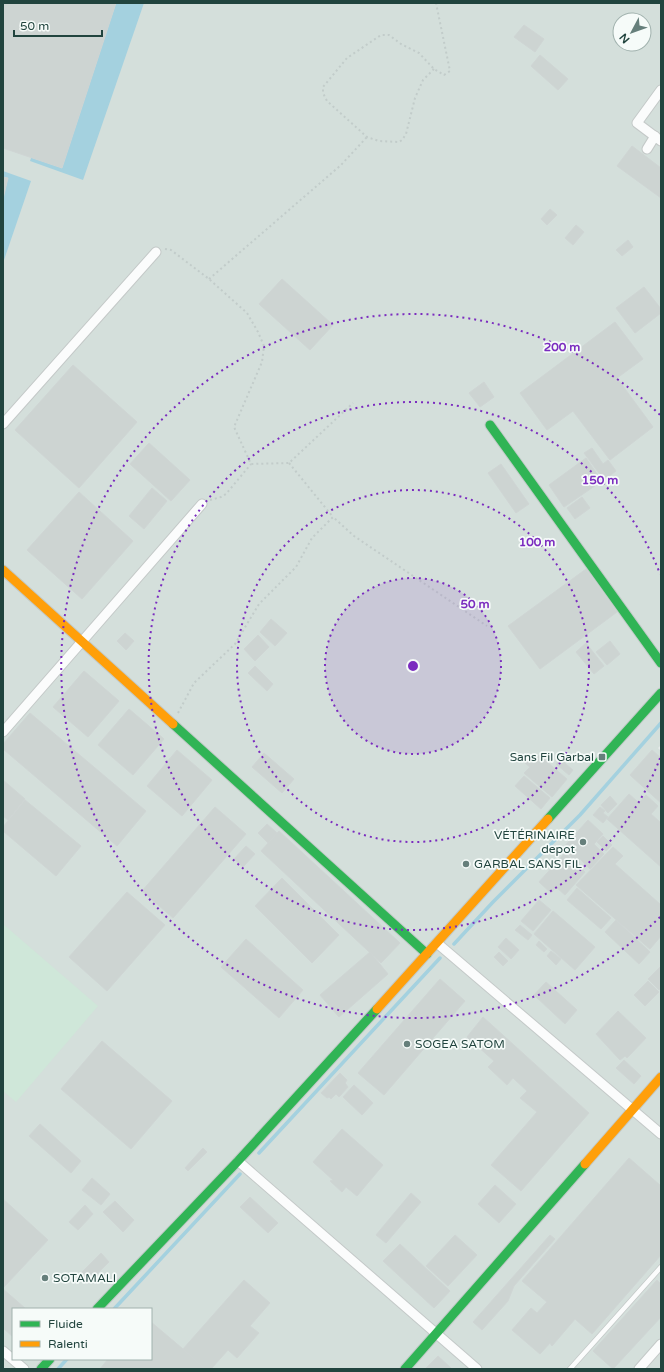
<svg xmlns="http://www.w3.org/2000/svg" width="664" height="1372" font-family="'Varela Round',sans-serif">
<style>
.built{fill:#d4dfdb;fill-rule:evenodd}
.green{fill:#cfe7d9}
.water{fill:#a4d1df}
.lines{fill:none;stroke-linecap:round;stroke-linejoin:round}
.stream{stroke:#a4d1df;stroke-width:3.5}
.building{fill:#cdd4d2;stroke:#cfd5d4}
.lane-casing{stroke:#c4c9c8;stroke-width:6}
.street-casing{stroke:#c4c9c8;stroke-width:11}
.fast-casing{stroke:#c2cac8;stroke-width:11}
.slow-casing{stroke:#c2cac8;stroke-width:11}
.path{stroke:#c2ccca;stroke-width:2;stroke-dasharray:2 3;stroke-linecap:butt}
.lane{stroke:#fbfcfc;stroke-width:4.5}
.street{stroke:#fbfcfc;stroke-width:9}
.fast{stroke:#30b455;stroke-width:9}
.slow{stroke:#ff9f0a;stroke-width:9}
.ring{fill:none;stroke:#7b2cbf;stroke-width:2;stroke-dasharray:2 4}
.poi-dot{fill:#667f7b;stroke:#f6fbf9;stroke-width:1.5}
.labels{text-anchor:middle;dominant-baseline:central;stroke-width:3.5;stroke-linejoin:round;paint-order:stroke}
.poi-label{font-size:12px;fill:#21443e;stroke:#f6fbf9;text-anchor:start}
.centre{fill:#7b2cbf;stroke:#f6fbf9;stroke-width:2}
.ring-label{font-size:12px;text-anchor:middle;font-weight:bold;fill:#7b2cbf;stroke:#f6fbf9;stroke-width:3.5;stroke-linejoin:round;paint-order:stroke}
</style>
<rect width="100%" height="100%" fill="#e7eceb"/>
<path class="built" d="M3,3H661V745L658,748L661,751V1369H3ZM620,20H644V44H620ZM13,1309H151V1359H13Z"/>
<path class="green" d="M3,924L98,1006L16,1102L3,1091Z"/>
<g class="water">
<path d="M84,3H144L83,180L30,161Z"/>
<path d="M3,171L31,181L3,263Z"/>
</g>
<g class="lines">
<g class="stream">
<path d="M454,944L493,902L580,815L661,723"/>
<path d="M259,1153L440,958"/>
<path d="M114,1309L240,1174"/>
<path d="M58,1369L67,1359"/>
</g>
</g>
<g class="building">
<path d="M3,3H116L62,168L3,148Z"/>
<path d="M524,25L544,39L535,52L514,37Z"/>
<path d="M540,55L568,79L558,90L531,66Z"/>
<path d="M632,146L661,168V198L617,166Z"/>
<path d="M3,177L8,178L3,199Z"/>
<path d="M550,209L557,215L547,225L541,219Z"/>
<path d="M576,225L584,232L573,245L565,238Z"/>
<path d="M628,240L633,247L622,256L616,250Z"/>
<path d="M282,279L333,325L310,350L259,304Z"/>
<path d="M644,287L661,309V313L635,333L616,308Z"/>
<path d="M615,322L643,359L617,378L653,427L610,460L573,411L547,430L520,393Z"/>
<path d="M73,365L137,422L79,488L15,430Z"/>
<path d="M484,382L494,397L480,407L469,393Z"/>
<path d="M149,443L190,480L171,501L130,464Z"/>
<path d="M592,448L603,464L608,460L616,471L604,480L584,453Z"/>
<path d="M586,458L602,481L564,507L549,485Z"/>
<path d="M501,464L529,504L516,513L488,473Z"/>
<path d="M152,488L167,501L144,529L129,516Z"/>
<path d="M79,492L133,541L82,599L27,550Z"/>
<path d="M582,497L590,508L575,519L567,508Z"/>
<path d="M586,569L617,612L540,669L508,626Z"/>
<path d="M271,619L287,633L275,646L260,632Z"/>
<path d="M125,633L134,641L126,650L117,641Z"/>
<path d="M258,635L269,647L255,661L244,649Z"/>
<path d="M610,641L620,654L607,665L596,652Z"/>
<path d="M586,643L604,666L594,674L576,652Z"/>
<path d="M255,666L273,684L267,691L248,673Z"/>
<path d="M84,671L119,701L88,737L53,707Z"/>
<path d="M129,709L164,739L133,775L98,745Z"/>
<path d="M30,713L146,811L117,846L3,749V744Z"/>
<path d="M177,750L212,780L182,816L147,786Z"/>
<path d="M652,750L661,758V803L630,775Z"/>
<path d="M264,753L294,779L282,793L252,767Z"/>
<path d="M539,755L567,779L552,797L524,773L530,767L525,763L530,757L534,761Z"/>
<path d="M560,759L573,770L569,775L556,764Z"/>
<path d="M524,776L550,798L541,809L515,786Z"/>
<path d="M3,780L25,799L8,820L3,816Z"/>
<path d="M629,794L639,803L646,795L658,806L651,814L661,823V867L607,819Z"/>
<path d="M610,796L617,804L608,813L601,805Z"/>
<path d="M25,800L81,846L56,876L3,831V827Z"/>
<path d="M215,807L246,834L173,918L142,891Z"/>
<path d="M600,807L605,811L603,813L608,817L603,823L593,815Z"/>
<path d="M588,820L603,834L594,844L604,854L590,869L580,859L577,862L562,849Z"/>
<path d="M267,824L277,833L268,843L258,833Z"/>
<path d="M279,831L400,943L381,963L261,851Z"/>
<path d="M603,836L612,845L606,851L597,842Z"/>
<path d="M246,846L255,854L243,867L234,859Z"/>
<path d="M613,847L623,856L615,864L661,905V936L650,949L576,885Z"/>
<path d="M565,853L585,872L565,895L556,887L551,893L539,882Z"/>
<path d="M282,878L339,935L312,963L255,906Z"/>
<path d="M577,888L611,918L601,929L567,900Z"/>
<path d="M127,892L165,925L107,991L69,957Z"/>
<path d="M539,900L551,910L533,931L521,921Z"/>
<path d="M553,911L595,947L575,970L534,934Z"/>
<path d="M616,920L650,952L639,964L605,932Z"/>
<path d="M520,925L532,935L528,940L515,930Z"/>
<path d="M506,938L519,950L511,959L498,947Z"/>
<path d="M246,939L303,990L279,1018L221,967Z"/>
<path d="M539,941L547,949L544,952L536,945Z"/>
<path d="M551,951L561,959L556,965L547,956Z"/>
<path d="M370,952L388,974L339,1017L320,995Z"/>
<path d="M499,952L508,961L503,966L494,957Z"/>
<path d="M661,966V988L659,990L648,979Z"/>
<path d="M440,979L465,1001L384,1095L358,1073Z"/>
<path d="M648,981L659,992L645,1006L634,995Z"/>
<path d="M546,982L577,1010L565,1024L534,995Z"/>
<path d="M618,1011L646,1038L627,1058L625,1056L620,1060L596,1034Z"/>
<path d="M483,1017L589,1113L521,1191L491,1165L537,1112L520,1098L527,1091L513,1078L507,1085L488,1067L494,1061L467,1037Z"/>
<path d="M102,1041L172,1101L131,1149L61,1089Z"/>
<path d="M624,1060L641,1076L634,1084L616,1068Z"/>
<path d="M340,1073L347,1080L345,1083L348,1087L339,1097L336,1094L331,1099L329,1097L327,1098L321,1093Z"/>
<path d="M354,1085L373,1103L362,1115L343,1097Z"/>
<path d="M40,1124L81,1161L71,1173L29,1136Z"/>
<path d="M342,1129L383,1165L357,1196L346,1187L342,1192L330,1181L333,1180L313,1162Z"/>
<path d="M203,1148L207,1152L188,1171L185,1168Z"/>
<path d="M629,1158L661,1186V1255L592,1334L575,1319L552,1346L550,1343L540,1354L512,1330L531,1308L537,1313L547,1302L522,1281Z"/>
<path d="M92,1178L110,1194L101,1205L82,1190Z"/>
<path d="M495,1185L516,1204L499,1223L478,1204Z"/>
<path d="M411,1193L421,1202L386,1243L376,1235Z"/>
<path d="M250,1197L278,1223L268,1233L240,1207Z"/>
<path d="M3,1199L48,1240L4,1287L3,1286Z"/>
<path d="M115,1201L134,1220L123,1232L103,1212Z"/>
<path d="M85,1205L93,1214L78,1230L69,1222Z"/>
<path d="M455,1235L477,1255L448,1286L426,1266Z"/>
<path d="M550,1235L555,1239L514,1286L508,1301L482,1330L473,1322Z"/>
<path d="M400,1244L450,1291L434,1308L383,1261Z"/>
<path d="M101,1253L109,1262L87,1284L79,1275Z"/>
<path d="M244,1280L270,1303L250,1326L259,1333L237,1358L228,1350L211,1369H205L183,1349Z"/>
<path d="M657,1280L661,1284V1317L613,1369L593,1351Z"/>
<path d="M3,1289L26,1309H13L12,1336L3,1328Z"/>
<path d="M151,1322L183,1349L205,1369H100L108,1359H151Z"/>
<path d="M438,1356L452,1369H425Z"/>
</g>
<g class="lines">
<g class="lane-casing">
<path id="lane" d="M570,1369L661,1267"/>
</g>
<g class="street-casing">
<g id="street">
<path d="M661,90L637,123L661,141"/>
<path d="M647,149L655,136"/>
<path d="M3,424L156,252"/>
<path d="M3,732L202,504"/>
<path d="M437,943L661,1134"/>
<path d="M238,1161L477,1369"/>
<path d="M3,1351L24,1369"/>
<path d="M639,1369L661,1344"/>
</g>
</g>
<g class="fast-casing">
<g id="fast">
<path d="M490,425L661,663"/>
<path d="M173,724L427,954"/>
<path d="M548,819L661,693"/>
<path d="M97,1309L238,1161L377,1009"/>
<path d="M41,1369L50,1359"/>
<path d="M405,1369L585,1164"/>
</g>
</g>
<g class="slow-casing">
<g id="slow">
<path d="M3,570L173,724"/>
<path d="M377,1009L548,819"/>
<path d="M585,1164L661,1077"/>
</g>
</g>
<g class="path">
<path d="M434,69L423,80L415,98L406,134L402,140L399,142L379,141L367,137L327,101L323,93V87L347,58L381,35H389L401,44L419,53L434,69L444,75L450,71L436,3"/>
<path d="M165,249L171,250L209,279L247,313L258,332L264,346L262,362L234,427L251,464L289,463L353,403"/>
<path d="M209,279L341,165L367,137"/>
<path d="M289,463L333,517"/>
<path d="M210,500L221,497L226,494L251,464"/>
<path d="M178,713L194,683L235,644L259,604L296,567L312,538L333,517L354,536L487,626"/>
</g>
<use href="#lane" class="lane"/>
<use href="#street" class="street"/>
<use href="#fast" class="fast"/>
<use href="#slow" class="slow"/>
</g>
<circle cx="413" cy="666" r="88" fill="#7b2cbf" fill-opacity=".12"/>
<g class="ring">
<circle cx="413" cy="666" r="88"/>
<circle cx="413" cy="666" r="176"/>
<path d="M660 758A264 264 0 1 1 660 574"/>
<path d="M660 917A352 352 0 1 1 660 415"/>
</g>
<g class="poi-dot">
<rect x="598" y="753" width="8" height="8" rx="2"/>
<circle cx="583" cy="842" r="4"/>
<circle cx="466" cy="864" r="4"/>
<circle cx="407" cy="1044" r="4"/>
<circle cx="45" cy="1278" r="4"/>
</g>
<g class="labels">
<g class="poi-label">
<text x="594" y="757" text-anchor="end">Sans Fil Garbal</text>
<text x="575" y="835" text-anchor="end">VÉTÉRINAIRE<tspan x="575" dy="14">depot</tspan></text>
<text x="474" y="864">GARBAL SANS FIL</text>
<text x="415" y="1044">SOGEA SATOM</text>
<text x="53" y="1278">SOTAMALI</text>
</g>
</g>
<circle cx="413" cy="666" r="6" class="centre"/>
<g class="ring-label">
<text x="562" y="351">200 m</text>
<text x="600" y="484">150 m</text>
<text x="537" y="546">100 m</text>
<text x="475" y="608">50 m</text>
</g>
<rect width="664" height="1372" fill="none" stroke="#21443e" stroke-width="8"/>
<rect x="12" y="1308" width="140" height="52" fill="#f6fbf9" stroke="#a1b2ae"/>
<rect x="20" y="1321" width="20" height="6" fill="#30b455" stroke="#a1b2ae"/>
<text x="48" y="1328" font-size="12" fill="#21443e">Fluide</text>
<rect x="20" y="1341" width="20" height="6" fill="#ff9f0a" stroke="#a1b2ae"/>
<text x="48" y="1348" font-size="12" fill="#21443e">Ralenti</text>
<g transform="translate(632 32) rotate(229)"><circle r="19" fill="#f6fbf9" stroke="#a1b2ae"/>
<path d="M0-3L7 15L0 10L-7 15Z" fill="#667f7b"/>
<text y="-6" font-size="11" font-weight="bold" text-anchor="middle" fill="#21443e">N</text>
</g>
<path d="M14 30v6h88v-6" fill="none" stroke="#21443e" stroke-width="2"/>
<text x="20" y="30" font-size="12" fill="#21443e" stroke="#f6fbf9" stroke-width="3" paint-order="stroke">50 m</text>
</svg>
